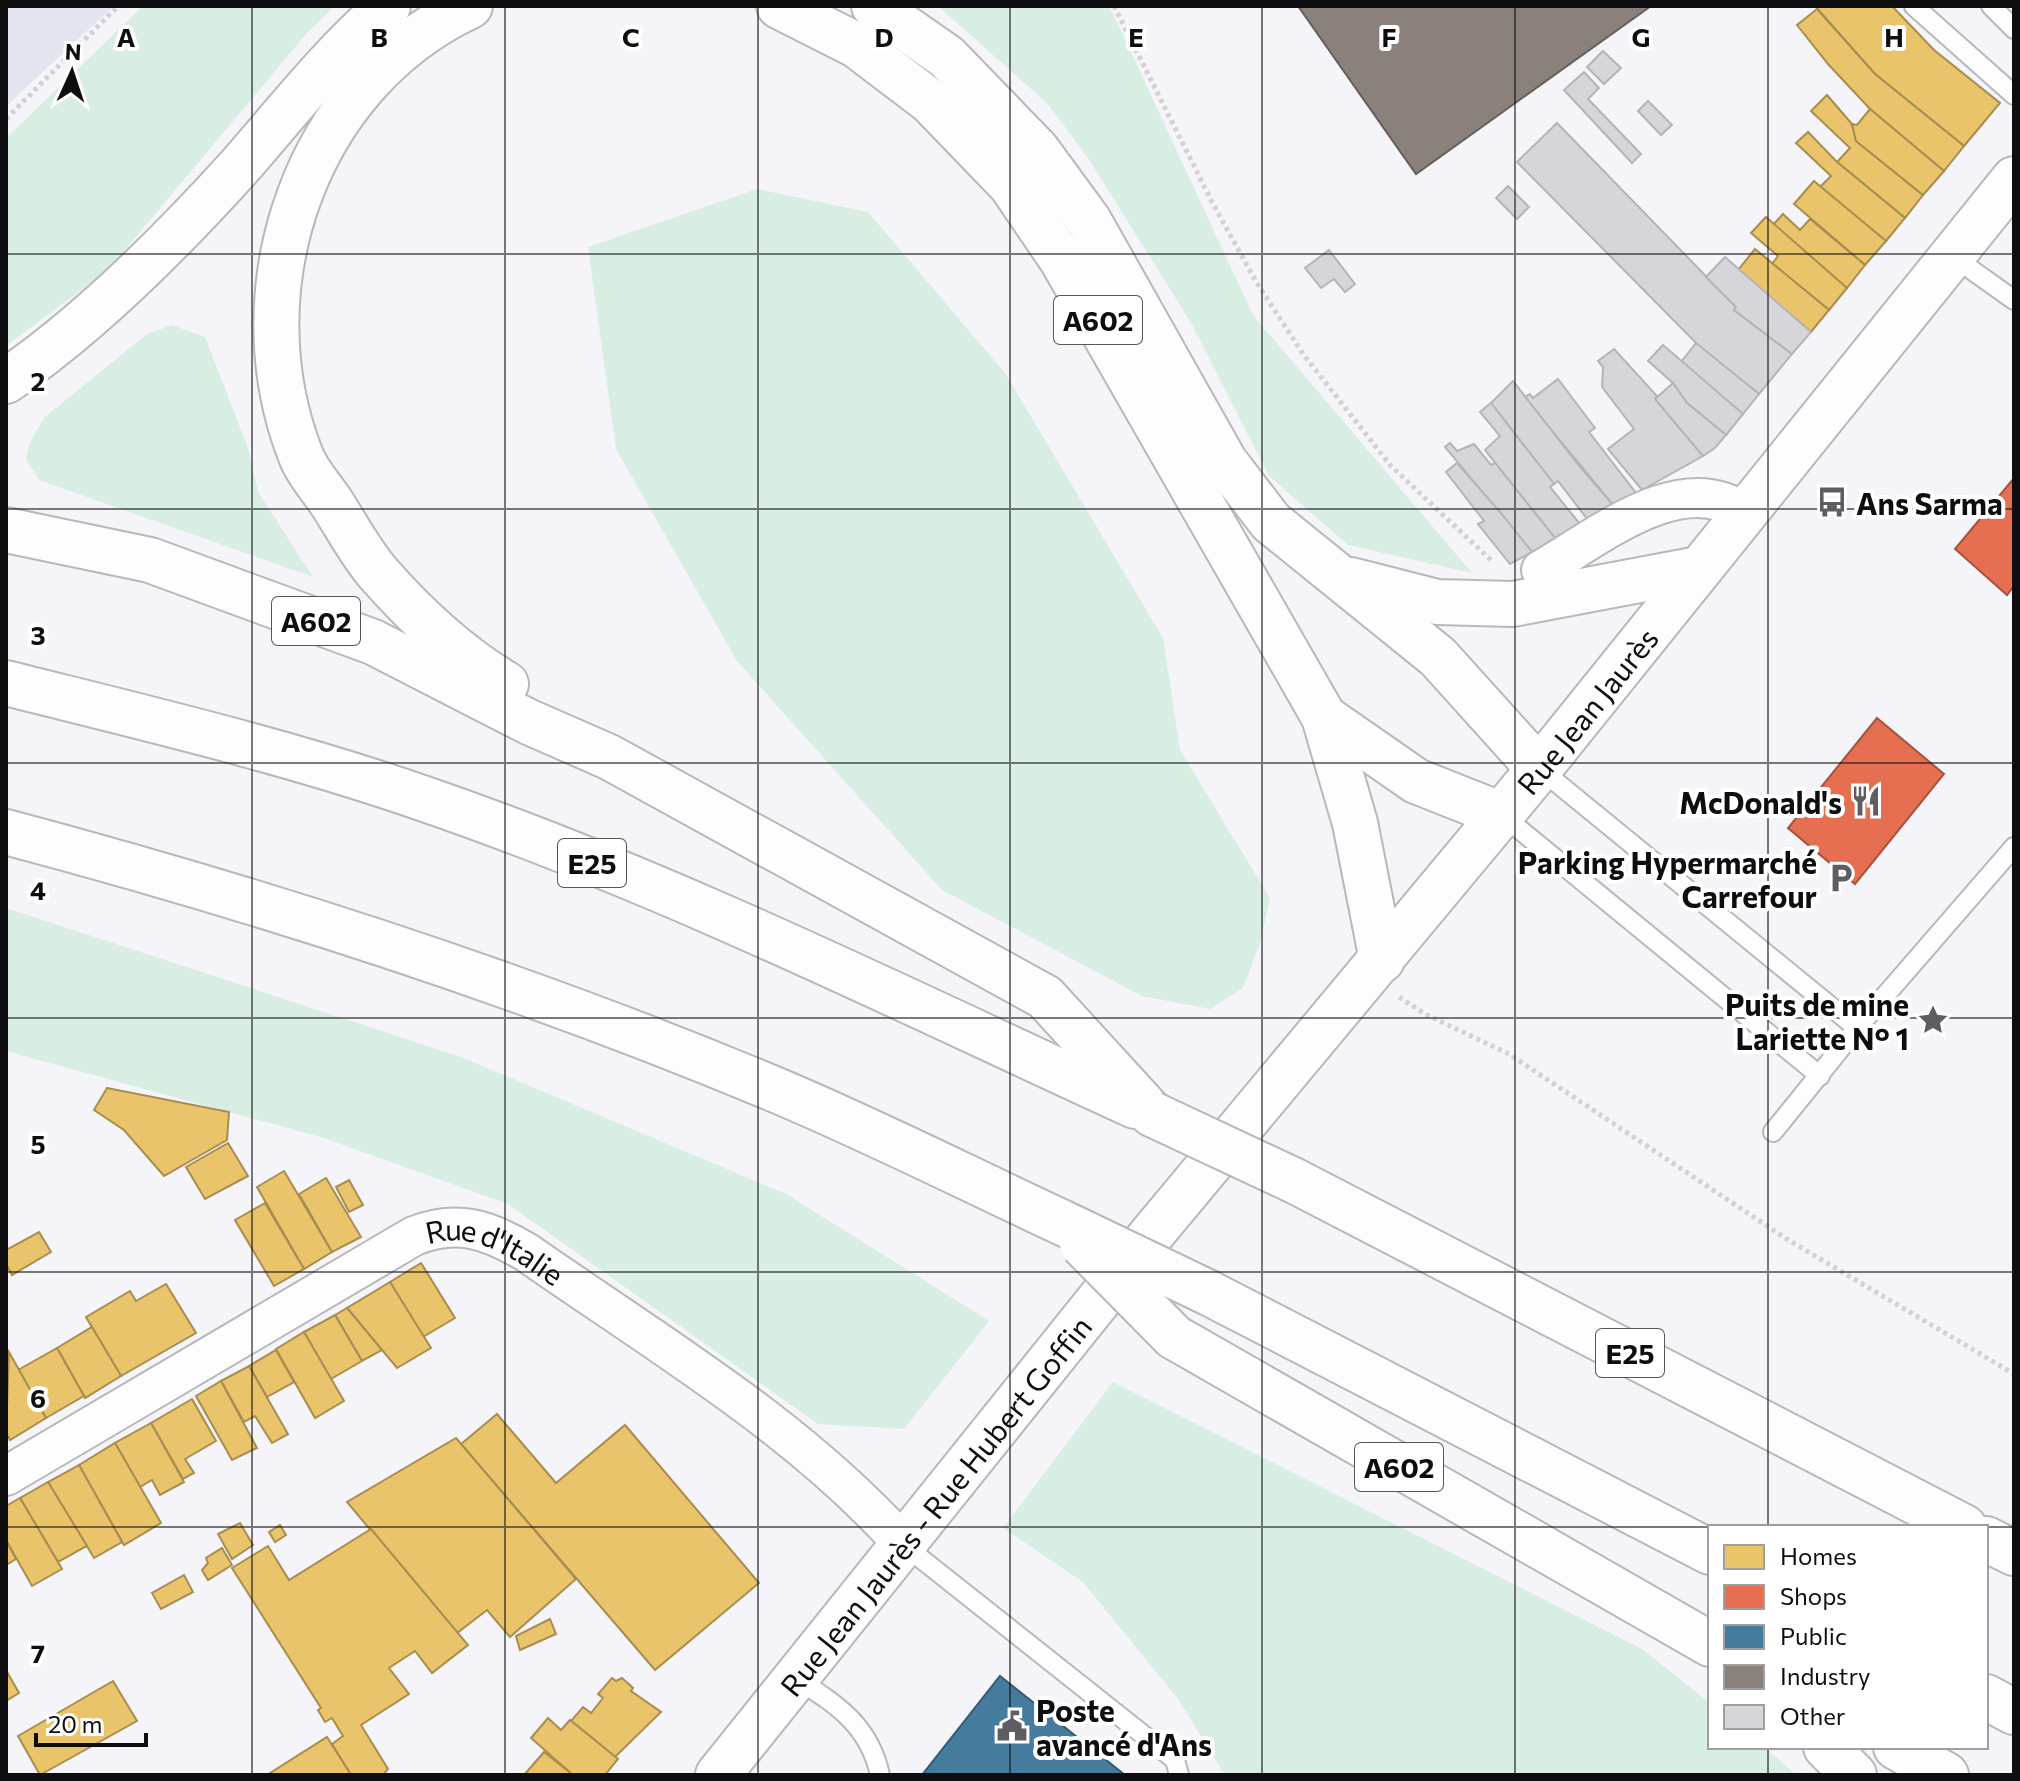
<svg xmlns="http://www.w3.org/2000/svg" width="2020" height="1781" font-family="Commissioner,sans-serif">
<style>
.built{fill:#e2e4ef}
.green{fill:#d8eee2}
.homes{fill:#e9c46a;stroke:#a78d4f;stroke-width:2}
.shops{fill:#e76f51;stroke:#a6523e;stroke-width:2}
.public{fill:#457b9d;stroke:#345a73;stroke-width:2}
.industry{fill:#8a817c;stroke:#655e5c;stroke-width:2}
.building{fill:#d6d6da;stroke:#b4b4b8;stroke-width:2}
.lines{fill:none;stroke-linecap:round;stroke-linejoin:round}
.lane-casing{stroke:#b8b8bc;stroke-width:22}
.street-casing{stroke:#b8b8bc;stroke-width:42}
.secondary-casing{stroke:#b8b8bc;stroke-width:48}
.highway-casing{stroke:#b8b8bc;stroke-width:48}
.path{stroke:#d2d2d4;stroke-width:5;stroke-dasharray:4 4;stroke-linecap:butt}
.lane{stroke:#fdfdfe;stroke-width:18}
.street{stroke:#fdfdfe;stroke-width:38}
.secondary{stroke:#fdfdfe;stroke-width:44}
.highway{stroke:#fdfdfe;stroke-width:44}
.highway-bridge-casing{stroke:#b8b8bc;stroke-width:48;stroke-linecap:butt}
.highway-bridge{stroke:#fdfdfe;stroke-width:44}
.grid{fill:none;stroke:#0e0e11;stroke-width:2;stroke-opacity:0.55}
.labels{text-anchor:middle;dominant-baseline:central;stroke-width:8;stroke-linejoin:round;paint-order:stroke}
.shield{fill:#fff;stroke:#565658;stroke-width:2}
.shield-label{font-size:28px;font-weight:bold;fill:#0e0e11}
.poi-label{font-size:30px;font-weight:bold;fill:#0e0e11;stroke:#fff;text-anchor:end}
.street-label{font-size:30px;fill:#0e0e11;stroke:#fff}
.grid-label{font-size:26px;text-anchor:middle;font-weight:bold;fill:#0e0e11;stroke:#fff;stroke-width:8;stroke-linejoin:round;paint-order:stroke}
</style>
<rect width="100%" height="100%" fill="#f4f4f9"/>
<path class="built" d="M6,6H114L6,106Z"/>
<g class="green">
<path d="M143,6H335L307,33L108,270L6,346V138Z"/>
<path d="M938,6H1108L1111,9L1253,315L1472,573L1348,545L1269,476L1190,321L1088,158L1048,104Z"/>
<path d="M757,189L868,212L1005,373L1163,638L1180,750L1270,898L1260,943L1243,988L1210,1009L1142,996L942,890L737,661L616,449L588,247Z"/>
<path d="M172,325L205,337L248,448L258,492L313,577L39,480L26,459L30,442L45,417L147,334Z"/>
<path d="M6,908L461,1057L786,1194L989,1321L904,1429L818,1424L508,1204L324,1138L6,1051Z"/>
<path d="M1113,1382L1642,1649L1710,1703V1747H1764L1796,1775H1225L1178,1699L1083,1582L1003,1528Z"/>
</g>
<g class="homes">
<path d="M1815,6H1892L1934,50L2000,103L1964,146L1875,74Z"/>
<path d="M1817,9L1875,74L1964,146L1944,171L1870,109L1828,64L1797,25Z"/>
<path d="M1827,95L1852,124L1856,141L1923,195L1905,218L1837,162L1850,148L1811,111Z"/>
<path d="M1870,109L1944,171L1923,195L1856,141L1852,124L1857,125Z"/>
<path d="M1808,132L1837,162L1905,218L1886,241L1820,187L1831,176L1796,143Z"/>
<path d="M1814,181L1886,241L1865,265L1794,204Z"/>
<path d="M1783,214L1800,230L1810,219L1865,265L1847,288L1773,225Z"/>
<path d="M1766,217L1847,288L1829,310L1772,264L1778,256L1751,233Z"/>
<path d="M1755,249L1829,310L1811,332L1738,270Z"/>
<path d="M107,1088L229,1112L227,1140L164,1176L124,1130L94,1110Z"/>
<path d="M228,1143L248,1176L205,1199L186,1167Z"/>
<path d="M284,1171L332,1252L304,1269L257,1187Z"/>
<path d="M326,1178L361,1237L332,1252L299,1194Z"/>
<path d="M349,1180L363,1205L349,1212L336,1187Z"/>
<path d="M265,1203L304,1269L274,1286L235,1220Z"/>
<path d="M39,1232L51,1252L12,1275L6,1264V1250Z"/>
<path d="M421,1263L455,1318L423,1337L390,1282Z"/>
<path d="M390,1282L431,1348L397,1368L347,1308Z"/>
<path d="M166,1284L196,1333L121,1376L86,1317L130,1291L136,1301Z"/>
<path d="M347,1308L382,1350L362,1361L335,1315Z"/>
<path d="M335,1315L362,1361L331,1379L304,1332Z"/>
<path d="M92,1327L121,1376L85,1398L57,1348Z"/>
<path d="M304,1332L344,1401L315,1418L276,1349Z"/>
<path d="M57,1348L84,1396L46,1418L18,1370Z"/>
<path d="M276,1350L294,1382L267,1397L249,1366Z"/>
<path d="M9,1352L46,1418L10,1440L6,1433Z"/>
<path d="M249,1366L288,1434L272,1443L255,1416L244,1422L221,1381Z"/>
<path d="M221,1381L257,1448L232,1460L196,1396Z"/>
<path d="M192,1399L216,1441L185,1459L194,1473L183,1479L151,1423Z"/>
<path d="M497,1414L556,1483L625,1425L759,1583L655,1670L461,1444Z"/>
<path d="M151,1423L184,1482L160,1495L152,1480L140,1487L115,1443Z"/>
<path d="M456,1438L576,1579L510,1637L487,1610L457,1633L347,1502Z"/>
<path d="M115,1443L161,1523L124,1545L79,1465Z"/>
<path d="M79,1465L122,1542L94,1558L48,1482Z"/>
<path d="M48,1482L87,1546L58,1562L20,1498Z"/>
<path d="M20,1498L62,1569L32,1586L6,1540V1506Z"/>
<path d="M240,1523L253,1545L232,1559L218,1534Z"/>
<path d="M280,1525L286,1535L275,1542L269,1532Z"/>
<path d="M371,1529L468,1645L432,1673L415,1651L389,1668L409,1694L361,1725L388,1769L383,1775H351L332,1744L343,1736L332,1718L325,1722L318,1710L321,1708L232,1568L268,1546L289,1580Z"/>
<path d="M6,1540L16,1559L6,1565Z"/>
<path d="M222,1548L232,1565L208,1580L202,1570L208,1563L206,1558Z"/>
<path d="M184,1575L193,1592L161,1609L152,1593Z"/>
<path d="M550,1619L556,1634L520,1650L516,1636Z"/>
<path d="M6,1670L19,1693L6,1701Z"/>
<path d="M612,1678L616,1681L622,1678L633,1688L631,1691L661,1712L615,1757L571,1721L583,1707L591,1713L603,1698L598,1694Z"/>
<path d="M113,1681L137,1721L40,1775L18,1736Z"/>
<path d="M548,1718L561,1730L570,1720L618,1759L605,1775H573L531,1738Z"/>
<path d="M327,1737L351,1775H267Z"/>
<path d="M544,1752L573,1775H524Z"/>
</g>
<g class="shops">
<path d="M2014,478V586L2007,595L1955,549Z"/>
<path d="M1877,718L1944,774L1855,884L1788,828Z"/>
</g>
<path class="public" d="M1000,1676L1125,1775H922Z"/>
<path class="industry" d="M1298,6H1651L1416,174Z"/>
<g class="building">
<path d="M1603,51L1621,68L1604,84L1587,67Z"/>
<path d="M1584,72L1599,88L1588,99L1641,154L1632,163L1564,90Z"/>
<path d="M1648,101L1672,125L1661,135L1638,111Z"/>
<path d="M1557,123L1736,307L1734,310L1792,354L1759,394L1706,353L1517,162Z"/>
<path d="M1508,186L1529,207L1517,219L1496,198Z"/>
<path d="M1329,250L1355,284L1345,292L1334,279L1321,288L1305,268Z"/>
<path d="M1725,257L1811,332L1792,354L1734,310L1736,307L1706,277Z"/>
<path d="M1696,343L1759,394L1743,414L1681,362Z"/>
<path d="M1663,345L1743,414L1726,435L1687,403L1673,383L1648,361Z"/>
<path d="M1614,349L1657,396L1655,399L1703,456L1642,490L1608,449L1634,429L1602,387L1603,367L1598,361Z"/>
<path d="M1558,379L1595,428L1589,432L1636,493L1614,506L1524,397L1530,394L1533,398Z"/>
<path d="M1513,381L1581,468L1614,506L1588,520L1558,481L1554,484L1491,403Z"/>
<path d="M1673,383L1687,403L1726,435L1715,448L1703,456L1655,399Z"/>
<path d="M1491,403L1554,484L1550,487L1580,524L1555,538L1485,450L1500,436L1480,412Z"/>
<path d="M1450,443L1457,451L1474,444L1491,465L1495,463L1555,538L1532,552L1445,447Z"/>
<path d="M1457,463L1500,512L1532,552L1510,564L1478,524L1484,521L1446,472Z"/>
</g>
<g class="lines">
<g class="lane-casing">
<g id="lane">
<path d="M1914,6L2014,95"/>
<path d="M1991,6L2014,29"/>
<path d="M1952,256L2014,300"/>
<path d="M1540,769L1857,1028"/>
<path d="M1502,815L1820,1076"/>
<path d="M1773,1132L1857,1028L2014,847"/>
<path d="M905,1546L1175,1760L1179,1775"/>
<path d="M797,1679C837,1705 869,1725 880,1775"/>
</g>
</g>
<g class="street-casing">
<g id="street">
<path d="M1541,570C1597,538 1682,467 1744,513"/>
<path id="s1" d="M6,1476L414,1236C457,1219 487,1229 526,1252C656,1343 798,1426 905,1546"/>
</g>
</g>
<g class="secondary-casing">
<g id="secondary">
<path id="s2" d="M718,1775L1151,1235L1539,769L2014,179"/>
</g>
</g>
<g class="highway-casing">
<g id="highway">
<path d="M470,6C305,83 235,289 301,456C307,472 321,487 331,502C346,525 360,552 378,573C414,614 459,656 506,684"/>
<path d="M779,6L856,45L931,102L1011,185L1062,260L1324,717L1355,823L1382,960"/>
<path d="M874,6L947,57L1037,150L1089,221L1225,462L1271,522L1438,657L1539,769"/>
<path d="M6,381C87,326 173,240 239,167C288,111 332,54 388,6"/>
<path d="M6,530L150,560L373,642L529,722L609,757L1045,997L1152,1114"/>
<path d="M1351,580L1437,602L1513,604L1698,569"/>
<path d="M6,683C145,718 286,751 422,798C667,882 899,998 1135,1106"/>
<path d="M1324,717L1416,781L1502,815"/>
<path d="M6,832C265,901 522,984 769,1087C868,1128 964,1177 1061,1222"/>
<path d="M1295,1181L1964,1527"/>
<path d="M1209,1293L1710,1552"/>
<path d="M1174,1337L1710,1644"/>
<path d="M1986,1539L2014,1553"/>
<path d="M1986,1697L2014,1712"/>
<path d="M1826,1747L1854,1775"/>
<path d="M1896,1747L1946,1775"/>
</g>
</g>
<g class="path">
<path d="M1114,6L1212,202L1255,280L1303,354L1391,466L1493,562"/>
<path d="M6,119L118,6"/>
<path d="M1399,997L1425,1014L1509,1054L1785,1238L2014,1374"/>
</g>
<use href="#lane" class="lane"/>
<use href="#street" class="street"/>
<use href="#secondary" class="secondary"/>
<use href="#highway" class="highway"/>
<g class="highway-bridge-casing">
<g id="highway-bridge">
<path d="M1152,1114L1295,1181"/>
<path d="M1061,1222L1209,1293"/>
<path d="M1082,1244L1174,1337"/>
</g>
</g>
<use href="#highway-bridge" class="highway-bridge"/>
</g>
<path class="grid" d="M252,6V1775M505,6V1775M758,6V1775M1010,6V1775M1262,6V1775M1515,6V1775M1768,6V1527M6,254H2014M6,509H2014M6,763H2014M6,1018H2014M6,1272H2014M6,1527H2014M1768,1747V1775"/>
<defs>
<g id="bus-bare" transform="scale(2.4)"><path d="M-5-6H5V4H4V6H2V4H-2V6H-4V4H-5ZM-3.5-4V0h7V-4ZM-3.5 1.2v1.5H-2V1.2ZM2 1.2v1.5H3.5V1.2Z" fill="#5e5e62" stroke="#fff" stroke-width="2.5" paint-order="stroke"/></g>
<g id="restaurant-bare" transform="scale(2.4)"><path d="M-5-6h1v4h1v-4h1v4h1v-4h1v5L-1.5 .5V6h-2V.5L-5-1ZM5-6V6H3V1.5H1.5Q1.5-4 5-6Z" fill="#5e5e62" stroke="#fff" stroke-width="2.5" paint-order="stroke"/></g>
<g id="parking-bare" transform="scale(2.4)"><path d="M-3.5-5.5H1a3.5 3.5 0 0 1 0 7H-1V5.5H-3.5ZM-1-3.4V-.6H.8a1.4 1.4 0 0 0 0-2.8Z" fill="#5e5e62" stroke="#fff" stroke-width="2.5" paint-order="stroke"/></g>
<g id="sight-bare" transform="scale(2.4)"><path d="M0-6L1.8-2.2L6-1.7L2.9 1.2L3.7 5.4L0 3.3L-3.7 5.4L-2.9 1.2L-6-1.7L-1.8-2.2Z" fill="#5e5e62" stroke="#fff" stroke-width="2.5" paint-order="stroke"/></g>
<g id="civic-bare" transform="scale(2.4)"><path d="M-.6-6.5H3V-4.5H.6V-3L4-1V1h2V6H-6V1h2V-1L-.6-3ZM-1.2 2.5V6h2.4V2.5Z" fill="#5e5e62" stroke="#fff" stroke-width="2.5" paint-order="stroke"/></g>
</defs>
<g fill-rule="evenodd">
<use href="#bus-bare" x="1832" y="502"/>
<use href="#restaurant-bare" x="1866" y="801"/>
<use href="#parking-bare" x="1841" y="878"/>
<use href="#sight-bare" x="1933" y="1020"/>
<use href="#civic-bare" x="1012" y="1726"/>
</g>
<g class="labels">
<g class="shield">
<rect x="1054" y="296" width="88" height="48" rx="6"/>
<rect x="272" y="597" width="88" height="48" rx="6"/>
<rect x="558" y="839" width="68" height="48" rx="6"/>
<rect x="1596" y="1329" width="68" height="48" rx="6"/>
<rect x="1355" y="1443" width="88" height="48" rx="6"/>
</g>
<g class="shield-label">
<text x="1098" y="320">A602</text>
<text x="316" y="621">A602</text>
<text x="592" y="863">E25</text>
<text x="1630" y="1353">E25</text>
<text x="1399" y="1467">A602</text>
</g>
<g class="poi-label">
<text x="1856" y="502" text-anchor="start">Ans Sarma</text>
<text x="1842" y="801">McDonald's</text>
<text x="1817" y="861">Parking Hypermarché<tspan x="1817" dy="34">Carrefour</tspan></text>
<text x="1909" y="1003">Puits de mine<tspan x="1909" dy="34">Lariette N° 1</tspan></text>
<text x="1036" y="1709" text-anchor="start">Poste<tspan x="1036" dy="34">avancé d'Ans</tspan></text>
</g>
<g class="street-label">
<text stroke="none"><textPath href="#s2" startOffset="1374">Rue Jean Jaurès</textPath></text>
<text stroke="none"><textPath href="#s1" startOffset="560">Rue d'Italie</textPath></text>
<text stroke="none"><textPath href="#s2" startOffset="346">Rue Jean Jaurès - Rue Hubert Goffin</textPath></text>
</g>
</g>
<g class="grid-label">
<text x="126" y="47">A</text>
<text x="379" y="47">B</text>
<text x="631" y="47">C</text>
<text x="884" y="47">D</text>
<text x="1136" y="47">E</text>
<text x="1389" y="47">F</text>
<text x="1641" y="47">G</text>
<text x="1894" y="47">H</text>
<text x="38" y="391">2</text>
<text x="38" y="645">3</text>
<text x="38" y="900">4</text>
<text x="38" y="1154">5</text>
<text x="38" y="1408">6</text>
<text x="38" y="1663">7</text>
</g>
<rect width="2020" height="1781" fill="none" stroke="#0e0e11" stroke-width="16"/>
<rect x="1708" y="1525" width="280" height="224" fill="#ffffff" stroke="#9f9fa0" stroke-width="2"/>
<rect x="1724" y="1545" width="40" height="24" fill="#e9c46a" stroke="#9f9fa0" stroke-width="2"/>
<text x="1780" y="1565" font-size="24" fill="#0e0e11">Homes</text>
<rect x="1724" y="1585" width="40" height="24" fill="#e76f51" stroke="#9f9fa0" stroke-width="2"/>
<text x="1780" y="1605" font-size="24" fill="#0e0e11">Shops</text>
<rect x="1724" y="1625" width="40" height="24" fill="#457b9d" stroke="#9f9fa0" stroke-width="2"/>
<text x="1780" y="1645" font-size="24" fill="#0e0e11">Public</text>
<rect x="1724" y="1665" width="40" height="24" fill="#8a817c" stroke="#9f9fa0" stroke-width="2"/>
<text x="1780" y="1685" font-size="24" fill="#0e0e11">Industry</text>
<rect x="1724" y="1705" width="40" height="24" fill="#d6d6da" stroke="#9f9fa0" stroke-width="2"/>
<text x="1780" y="1725" font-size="24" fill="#0e0e11">Other</text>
<g transform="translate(72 72) rotate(3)" stroke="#ffffff" stroke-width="6" paint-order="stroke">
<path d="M0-6L14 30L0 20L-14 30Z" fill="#0e0e11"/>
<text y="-12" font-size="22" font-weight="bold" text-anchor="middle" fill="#0e0e11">N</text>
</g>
<path d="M36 1733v12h110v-12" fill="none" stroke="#0e0e11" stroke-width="4"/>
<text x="48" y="1733" font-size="24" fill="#0e0e11" stroke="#ffffff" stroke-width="6" paint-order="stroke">20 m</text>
</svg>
